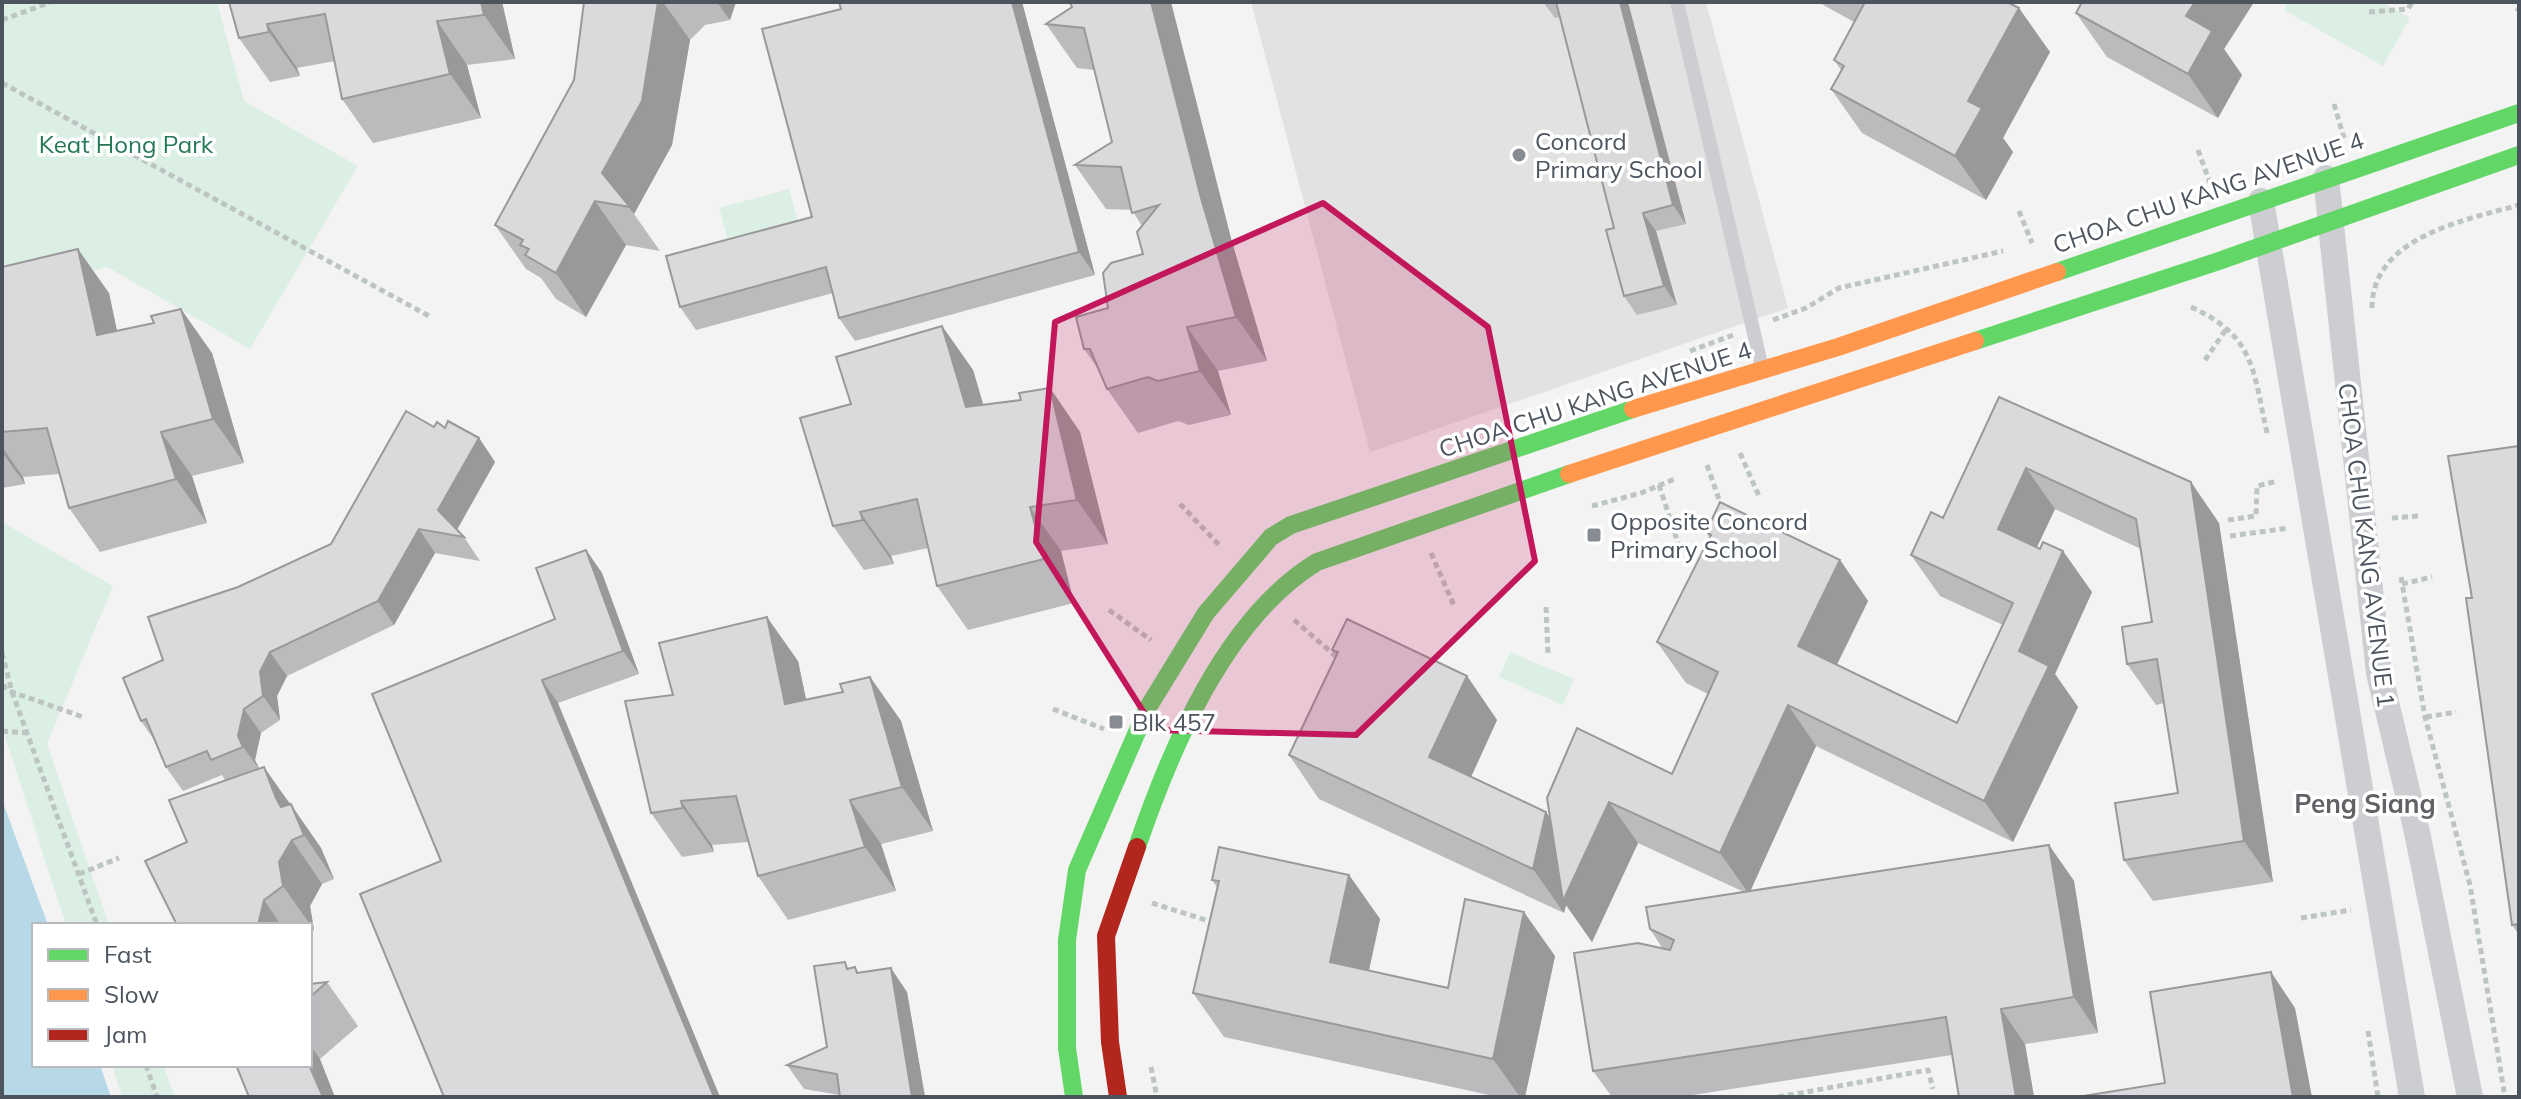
<svg xmlns="http://www.w3.org/2000/svg" width="2521" height="1099" font-family="Mulish,sans-serif">
<style>
.education{fill:#e2e2e3}
.green{fill:#dcefe5}
.water{fill:#b6d8e7}
.lines{fill:none;stroke-linecap:round;stroke-linejoin:round}
.path{stroke:#bdc5c3;stroke-width:5;stroke-dasharray:6 4;stroke-linecap:butt}
.lane{stroke:#cdced1;stroke-width:14}
.street{stroke:#cdced1;stroke-width:26}
.fast{stroke:#63d668;stroke-width:18}
.slow{stroke:#ff974d;stroke-width:18}
.jam{stroke:#b3261e;stroke-width:18}
.wall{fill:#bbbbbd}
.shaded-wall{fill:#99999a}
.building{fill:#dadadc;stroke:#99999a;stroke-width:2}
.marked{fill:#c2185b;fill-opacity:0.2;stroke:#c2185b;stroke-width:6;stroke-linejoin:round}
.poi-dot{fill:#878c92;stroke:#fff;stroke-width:3}
.labels{text-anchor:middle;dominant-baseline:central;stroke-width:7;stroke-linejoin:round;paint-order:stroke}
.poi-label{font-size:24px;fill:#4c545e;stroke:#fff;text-anchor:start}
.park-label{font-size:24px;fill:#257856;stroke:#fff}
.street-label{font-size:24px;fill:#4c545e;stroke:#fff}
.neighbourhood-label{font-size:26px;font-weight:bold;fill:#606266;stroke:#fff}
</style>
<rect width="100%" height="100%" fill="#f4f3f3"/>
<path class="education" d="M1251,2H1706L1788,308L1370,452Z"/>
<g class="green">
<path d="M2,2H217L244,101L358,166L250,349L107,267L2,295Z"/>
<path d="M2288,2H2382L2410,18L2383,66L2284,10Z"/>
<path d="M789,189L799,225L729,243L719,208Z"/>
<path d="M2,522L113,586L47,744L109,925H66L2,727Z"/>
<path d="M1510,652L1574,679L1563,705L1499,677Z"/>
<path d="M112,1065H163L175,1097H122Z"/>
</g>
<path class="water" d="M2,800L48,925H34V1065H100L111,1097H2Z"/>
<g class="lines">
<g class="path">
<path d="M2516,8L2519,10"/>
<path d="M2369,12L2408,9L2412,2"/>
<path d="M2,20L51,2"/>
<path d="M2,83L429,316"/>
<path d="M2334,104L2344,138"/>
<path d="M2198,150L2210,183"/>
<path d="M2019,211L2032,243"/>
<path d="M2191,307C2255,336 2253,370 2267,433"/>
<path d="M2372,308C2372,237 2465,220 2519,205"/>
<path d="M1773,320L1806,308L1839,288L2003,251"/>
<path d="M1690,351L1733,335"/>
<path d="M2205,360L2227,328"/>
<path d="M1740,453L1759,496"/>
<path d="M1707,465L1721,505"/>
<path d="M1659,485L1680,549"/>
<path d="M1180,504L1220,546"/>
<path d="M1592,506L1641,493L1677,478"/>
<path d="M2392,518L2419,516"/>
<path d="M2228,520L2256,516L2257,486L2278,481"/>
<path d="M2230,536L2289,528"/>
<path d="M1431,553L1455,608"/>
<path d="M2401,577L2425,717L2470,885L2505,1097"/>
<path d="M2402,584L2432,577"/>
<path d="M1546,607L1548,655"/>
<path d="M1109,610L1151,640"/>
<path d="M1294,620L1339,659"/>
<path d="M2,653L12,692L97,925"/>
<path d="M2,685L12,692L83,717"/>
<path d="M1053,709L1104,729"/>
<path d="M2426,717L2456,712"/>
<path d="M2,731L30,733"/>
<path d="M79,874L119,858"/>
<path d="M1152,903L1212,922"/>
<path d="M2301,918L2351,910"/>
<path d="M2368,1031L2378,1097"/>
<path d="M146,1065L157,1097"/>
<path d="M1151,1067L1157,1097"/>
<path d="M1778,1097L1928,1070L1933,1089"/>
</g>
<path class="lane" d="M1677,2L1762,368"/>
<g class="street">
<path d="M2326,178L2379,673L2417,832L2470,1097"/>
<path d="M2261,201L2412,1097"/>
</g>
<g class="fast">
<path d="M2057,272L2519,113"/>
<path d="M1975,341L2216,262L2519,155"/>
<path d="M1137,847C1171,748 1225,618 1317,562L1569,474"/>
<path d="M1074,1097L1067,1048V940L1077,870L1147,709L1206,613L1271,537L1291,525L1633,409"/>
</g>
<g class="slow">
<path d="M1633,409L1838,347L2057,272"/>
<path d="M1569,474L1975,341"/>
</g>
<path class="jam" d="M1118,1097L1110,1042L1106,936L1137,847"/>
</g>
<g class="wall">
<path d="M229,2H502L515,59L467,65L481,118L373,143L342,99L335,61L297,68L300,76L270,82L239,38Z"/>
<path d="M584,2H736L730,20L705,25L690,40L672,145L634,214L660,251L626,245L586,317L556,299L541,278L526,269L495,225L574,80Z"/>
<path d="M1022,2L1095,275L855,341L839,318L833,293L696,330L680,307L812,217Z"/>
<path d="M1543,2H1628L1686,224L1656,231L1677,305L1637,315L1624,296L1614,228L1560,17L1555,18Z"/>
<path d="M1818,2H2007L2050,52L2003,138L2013,152L1986,200L1862,133L1831,89L1841,70L1834,60L1854,22Z"/>
<path d="M2082,2H2254L2224,49L2242,75L2218,118L2107,57L2076,13Z"/>
<path d="M1072,7L1232,242L1267,361L1218,371L1231,415L1189,425L1178,421L1138,433L1107,389L1099,370L1084,349L1143,254L1142,226L1132,210L1106,209L1075,165L1112,142L1094,70L1077,68L1046,24Z"/>
<path d="M2,267L109,293L117,331L212,353L244,463L192,476L207,523L100,552L69,508L59,474L23,477L25,484L2,488Z"/>
<path d="M942,326L973,370L983,405L1021,400L1050,388L1080,432L1108,544L1061,551L1074,603L968,630L937,586L928,548L891,556L894,564L864,570L833,526L851,404Z"/>
<path d="M1999,397L2219,523L2273,882L2153,901L2124,860L2178,793L2164,703L2156,705L2127,664L2152,622L2141,549L2055,509L2037,547L2092,592L2055,674L2078,707L2013,842L1816,746L1750,891L2049,845L2074,881L2098,1033L2025,1044L2034,1097H1959L1952,1055L1680,1097H1612L1593,1071L1663,949L1650,929L1744,892L1638,843L1592,942L1566,905L1564,913L1319,799L1289,755L1337,656L1332,650L1467,676L1497,720L1471,777L1546,812L1550,818L1672,774L1708,694L1686,683L1657,642L1710,538L1706,532L1840,560L1868,601L1837,665L1957,723L2003,625L1940,596L1911,555L1943,518Z"/>
<path d="M434,427L479,438L495,462L457,530L464,537L480,561L435,553L394,625L287,676L277,696L280,720L261,733L255,760L259,769L291,804L321,848L334,879L322,884L310,906L314,930L310,933V925H177L187,842L225,780L222,775L183,791L166,767L155,741L141,721L163,660L238,587L331,544Z"/>
<path d="M2519,446V935L2512,925L2472,598Z"/>
<path d="M586,550L602,573L639,674L558,703L441,861L555,619Z"/>
<path d="M798,661L806,699L843,692L870,677L901,721L933,831L881,844L896,891L788,920L758,876L748,842L712,845L714,852L682,857L651,813L673,695Z"/>
<path d="M1349,875L1380,919L1369,971L1448,988L1555,956L1525,1097H1498L1224,1037L1193,993L1217,887L1212,880Z"/>
<path d="M855,967L859,973L907,992L925,1097H840V1095L804,1089L787,1065L827,1047L850,969Z"/>
<path d="M327,982L358,1026L320,1059L310,1065V984Z"/>
</g>
<g class="shaded-wall">
<path d="M481,2H502L515,59L484,15Z"/>
<path d="M658,2H663L690,40L672,145L634,214L602,173Z"/>
<path d="M717,2H736L730,20Z"/>
<path d="M1012,2H1022L1095,275L1079,252Z"/>
<path d="M1151,2H1171L1232,242L1267,361L1236,317L1201,198Z"/>
<path d="M1620,2H1628L1686,224L1673,205Z"/>
<path d="M2195,2H2254L2224,49L2242,75L2218,118L2188,74L2186,16Z"/>
<path d="M2019,8L2050,52L2003,138L2013,152L1986,200L1955,156L1968,101Z"/>
<path d="M437,21L467,65L481,118L450,74Z"/>
<path d="M267,24L297,68L300,76L269,32Z"/>
<path d="M595,201L626,245L586,317L556,273Z"/>
<path d="M1643,213L1656,231L1677,305L1664,286Z"/>
<path d="M78,249L109,293L127,379L97,335Z"/>
<path d="M181,309L212,353L244,463L213,419Z"/>
<path d="M942,326L973,370L997,451L966,407Z"/>
<path d="M1187,327L1218,371L1231,415L1200,371Z"/>
<path d="M1050,388L1080,432L1108,544L1077,500Z"/>
<path d="M161,432L192,476L207,523L176,479Z"/>
<path d="M479,438L495,462L455,533L438,510Z"/>
<path d="M2,447L23,477L25,484L2,452Z"/>
<path d="M2026,468L2055,509L2026,570L1998,529Z"/>
<path d="M2191,482L2219,523L2273,882L2244,841Z"/>
<path d="M1030,507L1061,551L1074,603L1044,559Z"/>
<path d="M860,512L891,556L894,564L863,520Z"/>
<path d="M419,529L435,553L394,625L378,601Z"/>
<path d="M586,550L602,573L639,674L623,651Z"/>
<path d="M2063,551L2092,592L2055,674L2078,707L2013,842L1984,801L2019,651Z"/>
<path d="M1840,560L1868,601L1826,686L1798,646Z"/>
<path d="M767,617L798,661L816,748L785,704Z"/>
<path d="M270,652L287,676L277,696L280,720L263,696L260,672Z"/>
<path d="M1467,676L1497,720L1460,801L1429,757Z"/>
<path d="M870,677L901,721L933,831L902,787Z"/>
<path d="M542,680L558,703L720,1097H714Z"/>
<path d="M1788,705L1816,746L1749,894L1720,853Z"/>
<path d="M244,709L261,733L255,760L260,770L243,747L238,736Z"/>
<path d="M264,767L321,848L334,879L304,835L301,836L276,798Z"/>
<path d="M850,800L881,844L896,891L865,847Z"/>
<path d="M681,801L712,845L714,852L683,808Z"/>
<path d="M1609,802L1638,843L1592,942L1566,905L1564,913L1533,869L1546,812L1577,856Z"/>
<path d="M292,840L322,884L310,906L314,930L283,886L279,862Z"/>
<path d="M2049,845L2074,881L2098,1033L2074,997Z"/>
<path d="M1349,875L1380,919L1361,1006L1330,962Z"/>
<path d="M264,900L281,925H258Z"/>
<path d="M1524,912L1555,956L1525,1097H1520L1493,1059Z"/>
<path d="M891,968L907,992L925,1097H912Z"/>
<path d="M2271,972L2295,1008L2312,1097H2293Z"/>
<path d="M2001,1009L2025,1044L2034,1097H2016Z"/>
<path d="M310,1045L320,1059L335,1097H323L310,1065Z"/>
</g>
<g class="building">
<path d="M229,2H481L484,15L437,21L450,74L342,99L325,14L267,24L269,32L239,38Z"/>
<path d="M584,2H658L642,101L602,173L630,207L595,201L556,273L525,255L529,249L520,245L523,240L495,225L574,80Z"/>
<path d="M839,2H1012L1079,252L839,318L826,267L680,307L666,256L812,217L762,29L841,9Z"/>
<path d="M1070,2H1151L1201,198L1236,317L1187,327L1200,371L1158,381L1148,377L1107,389L1090,349H1084L1076,317L1108,308L1103,273L1111,263L1143,254L1137,232L1159,205L1132,213L1121,167L1075,165L1112,142L1084,28L1046,24L1072,7Z"/>
<path d="M1556,2H1620L1673,205L1643,213L1664,286L1624,296L1606,230L1614,228Z"/>
<path d="M1865,2H2007L2019,8L1968,101L1982,108L1955,156L1831,89L1844,66L1834,60Z"/>
<path d="M2082,2H2195L2186,16L2212,31L2188,74L2076,13Z"/>
<path d="M78,249L97,335L154,323L151,316L181,309L213,419L161,432L176,479L69,508L47,428L2,432V267Z"/>
<path d="M942,326L966,407L1021,400L1019,393L1050,388L1077,500L1030,507L1044,559L937,586L917,499L860,512L863,520L833,526L800,418L851,404L836,357Z"/>
<path d="M1999,397L2191,482L2244,841L2124,860L2115,803L2178,793L2157,659L2127,664L2122,627L2152,622L2136,519L2026,468L1998,529L2040,549L2043,542L2063,551L2019,651L2049,666L1984,801L1788,705L1720,853L1609,802L1563,901L1547,798L1577,728L1672,774L1718,672L1657,642L1711,535L1706,532L1720,502L1840,560L1798,646L1957,723L2013,603L1911,555L1931,512L1943,518Z"/>
<path d="M406,411L434,427L437,422L445,428L448,421L479,438L438,510L464,537L419,529L378,601L270,652L260,672L263,696L244,709L238,736L243,747L211,760L207,751L166,767L146,719L141,721L123,678L163,660L148,617L238,587L331,544Z"/>
<path d="M2519,446V924L2512,925L2466,598H2472L2448,456Z"/>
<path d="M586,550L623,651L542,680L714,1097H444L360,894L441,861L372,694L555,619L536,568Z"/>
<path d="M767,617L785,704L843,692L840,684L870,677L902,787L850,800L865,847L758,876L736,796L681,801L683,808L651,813L625,701L673,695L659,643Z"/>
<path d="M1347,619L1467,676L1429,757L1546,812L1533,869L1289,755L1338,652L1332,650Z"/>
<path d="M264,767L276,798L281,807L291,804L304,835L292,840L279,862L283,886L264,900L258,925H177L145,861L187,842L169,800Z"/>
<path d="M2049,845L2074,997L2001,1009L2016,1097H1959L1946,1017L1593,1071L1574,953L1638,943L1670,950L1674,940L1650,929L1646,907Z"/>
<path d="M1219,847L1349,875L1330,962L1448,988L1465,899L1524,912L1493,1059L1193,993L1219,881L1212,880Z"/>
<path d="M845,962L847,969L855,967L857,973L891,968L912,1097H840L837,1074L787,1065L827,1047L814,966Z"/>
<path d="M2271,972L2293,1097H2077L2165,1083L2150,992Z"/>
<path d="M327,982L310,997V984Z"/>
<path d="M236,1065H309L323,1097H249Z"/>
</g>
<path class="marked" d="M1323,203L1488,327L1535,561L1356,735L1155,730L1036,542L1055,322Z"/>
<g class="poi-dot">
<circle cx="1519" cy="155" r="8"/>
<rect x="1586" y="527" width="16" height="16" rx="4"/>
<rect x="1108" y="714" width="16" height="16" rx="4"/>
</g>
<g class="labels">
<g class="poi-label">
<text x="1535" y="141">Concord<tspan x="1535" dy="28">Primary School</tspan></text>
<text x="1610" y="521">Opposite Concord<tspan x="1610" dy="28">Primary School</tspan></text>
<text x="1132" y="722">Blk 457</text>
</g>
<g class="park-label">
<text x="126" y="144">Keat Hong Park</text>
</g>
<g class="street-label">
<text transform="translate(2208 192) rotate(-19)">CHOA CHU KANG AVENUE 4</text>
<text transform="translate(1595 399) rotate(-18)">CHOA CHU KANG AVENUE 4</text>
<text transform="translate(2367 545) rotate(83)">CHOA CHU KANG AVENUE 1</text>
</g>
<g class="neighbourhood-label">
<text x="2365" y="803">Peng Siang</text>
</g>
</g>
<rect width="2521" height="1099" fill="none" stroke="#4c545e" stroke-width="8"/>
<rect x="32" y="923" width="280" height="144" fill="#ffffff" stroke="#b7bbbf" stroke-width="2"/>
<rect x="48" y="949" width="40" height="12" fill="#63d668" stroke="#b7bbbf" stroke-width="2"/>
<text x="104" y="963" font-size="24" fill="#4c545e">Fast</text>
<rect x="48" y="989" width="40" height="12" fill="#ff974d" stroke="#b7bbbf" stroke-width="2"/>
<text x="104" y="1003" font-size="24" fill="#4c545e">Slow</text>
<rect x="48" y="1029" width="40" height="12" fill="#b3261e" stroke="#b7bbbf" stroke-width="2"/>
<text x="104" y="1043" font-size="24" fill="#4c545e">Jam</text>
</svg>
